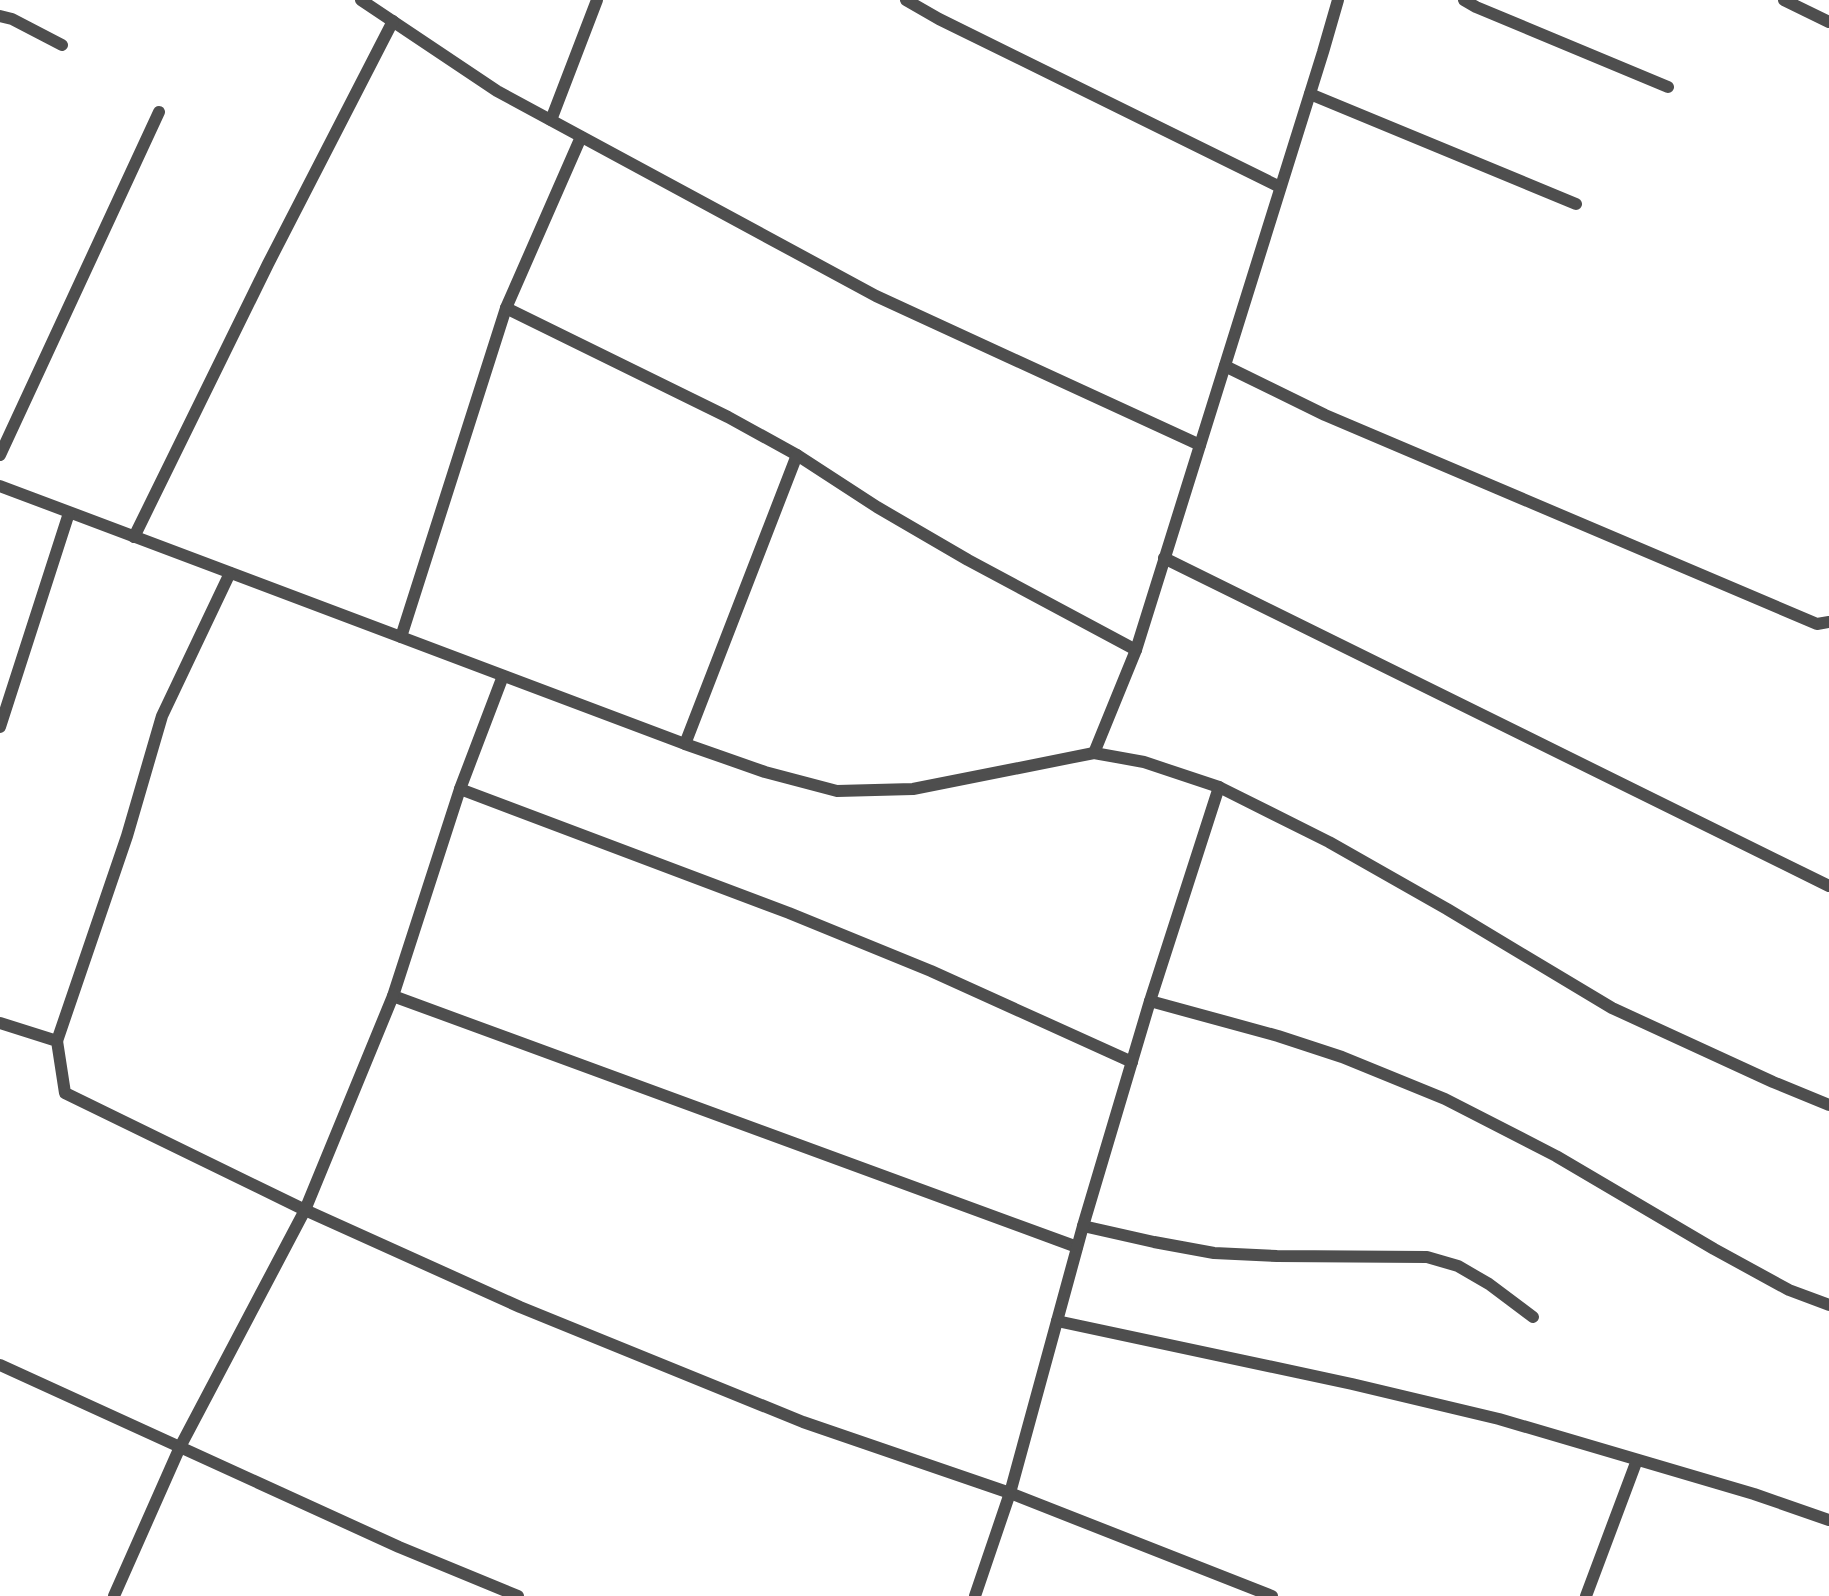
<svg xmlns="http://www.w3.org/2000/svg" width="1829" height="1596" font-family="'Open Sans',sans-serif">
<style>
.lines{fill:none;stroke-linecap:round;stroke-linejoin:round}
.minor{stroke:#4e4e4e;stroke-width:12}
</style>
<rect width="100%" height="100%" fill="#fff"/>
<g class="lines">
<g class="minor">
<path d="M361,0L497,91L876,296L1200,445"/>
<path d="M906,0L939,19L1280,187"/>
<path d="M1464,0L1476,7L1668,87"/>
<path d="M1784,0L1829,22"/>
<path d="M0,16L12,19L62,45"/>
<path d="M1310,94L1576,204"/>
<path d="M551,120L597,0"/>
<path d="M506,308L728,417L797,455L877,507L968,560L1136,650"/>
<path d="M1225,366L1325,415L1817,624L1829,622"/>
<path d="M0,455L159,112"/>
<path d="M0,486L685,744L765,772L837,791L913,789L1094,753L1144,762L1219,787L1329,842L1447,909L1612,1008L1773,1082L1829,1105"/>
<path d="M134,537L268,264L393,21"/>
<path d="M1164,558L1829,886"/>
<path d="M401,637L506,308L581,137"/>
<path d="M503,676L460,789L393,996L1077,1247"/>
<path d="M0,727L69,513"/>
<path d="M685,744L797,455"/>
<path d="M1094,753L1136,650L1323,52L1338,0"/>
<path d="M460,789L789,913L931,971L1132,1062"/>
<path d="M1150,1001L1278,1036L1342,1057L1445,1099L1556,1156L1714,1249L1789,1290L1829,1305"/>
<path d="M0,1023L57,1041L65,1093L305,1210L520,1307L803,1422L1010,1493L1272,1596"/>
<path d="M57,1041L127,836L162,716L230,573"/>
<path d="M1083,1226L1154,1242L1214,1253L1277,1256L1427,1257L1458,1266L1489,1284L1533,1317"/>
<path d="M1057,1321L1352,1384L1499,1419L1754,1494L1829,1520"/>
<path d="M0,1365L399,1547L518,1596"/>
<path d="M114,1596L180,1447L305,1210L393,996"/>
<path d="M975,1596L1010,1493L1083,1226L1150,1001L1219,787"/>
<path d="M1586,1596L1637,1460"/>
</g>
</g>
</svg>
